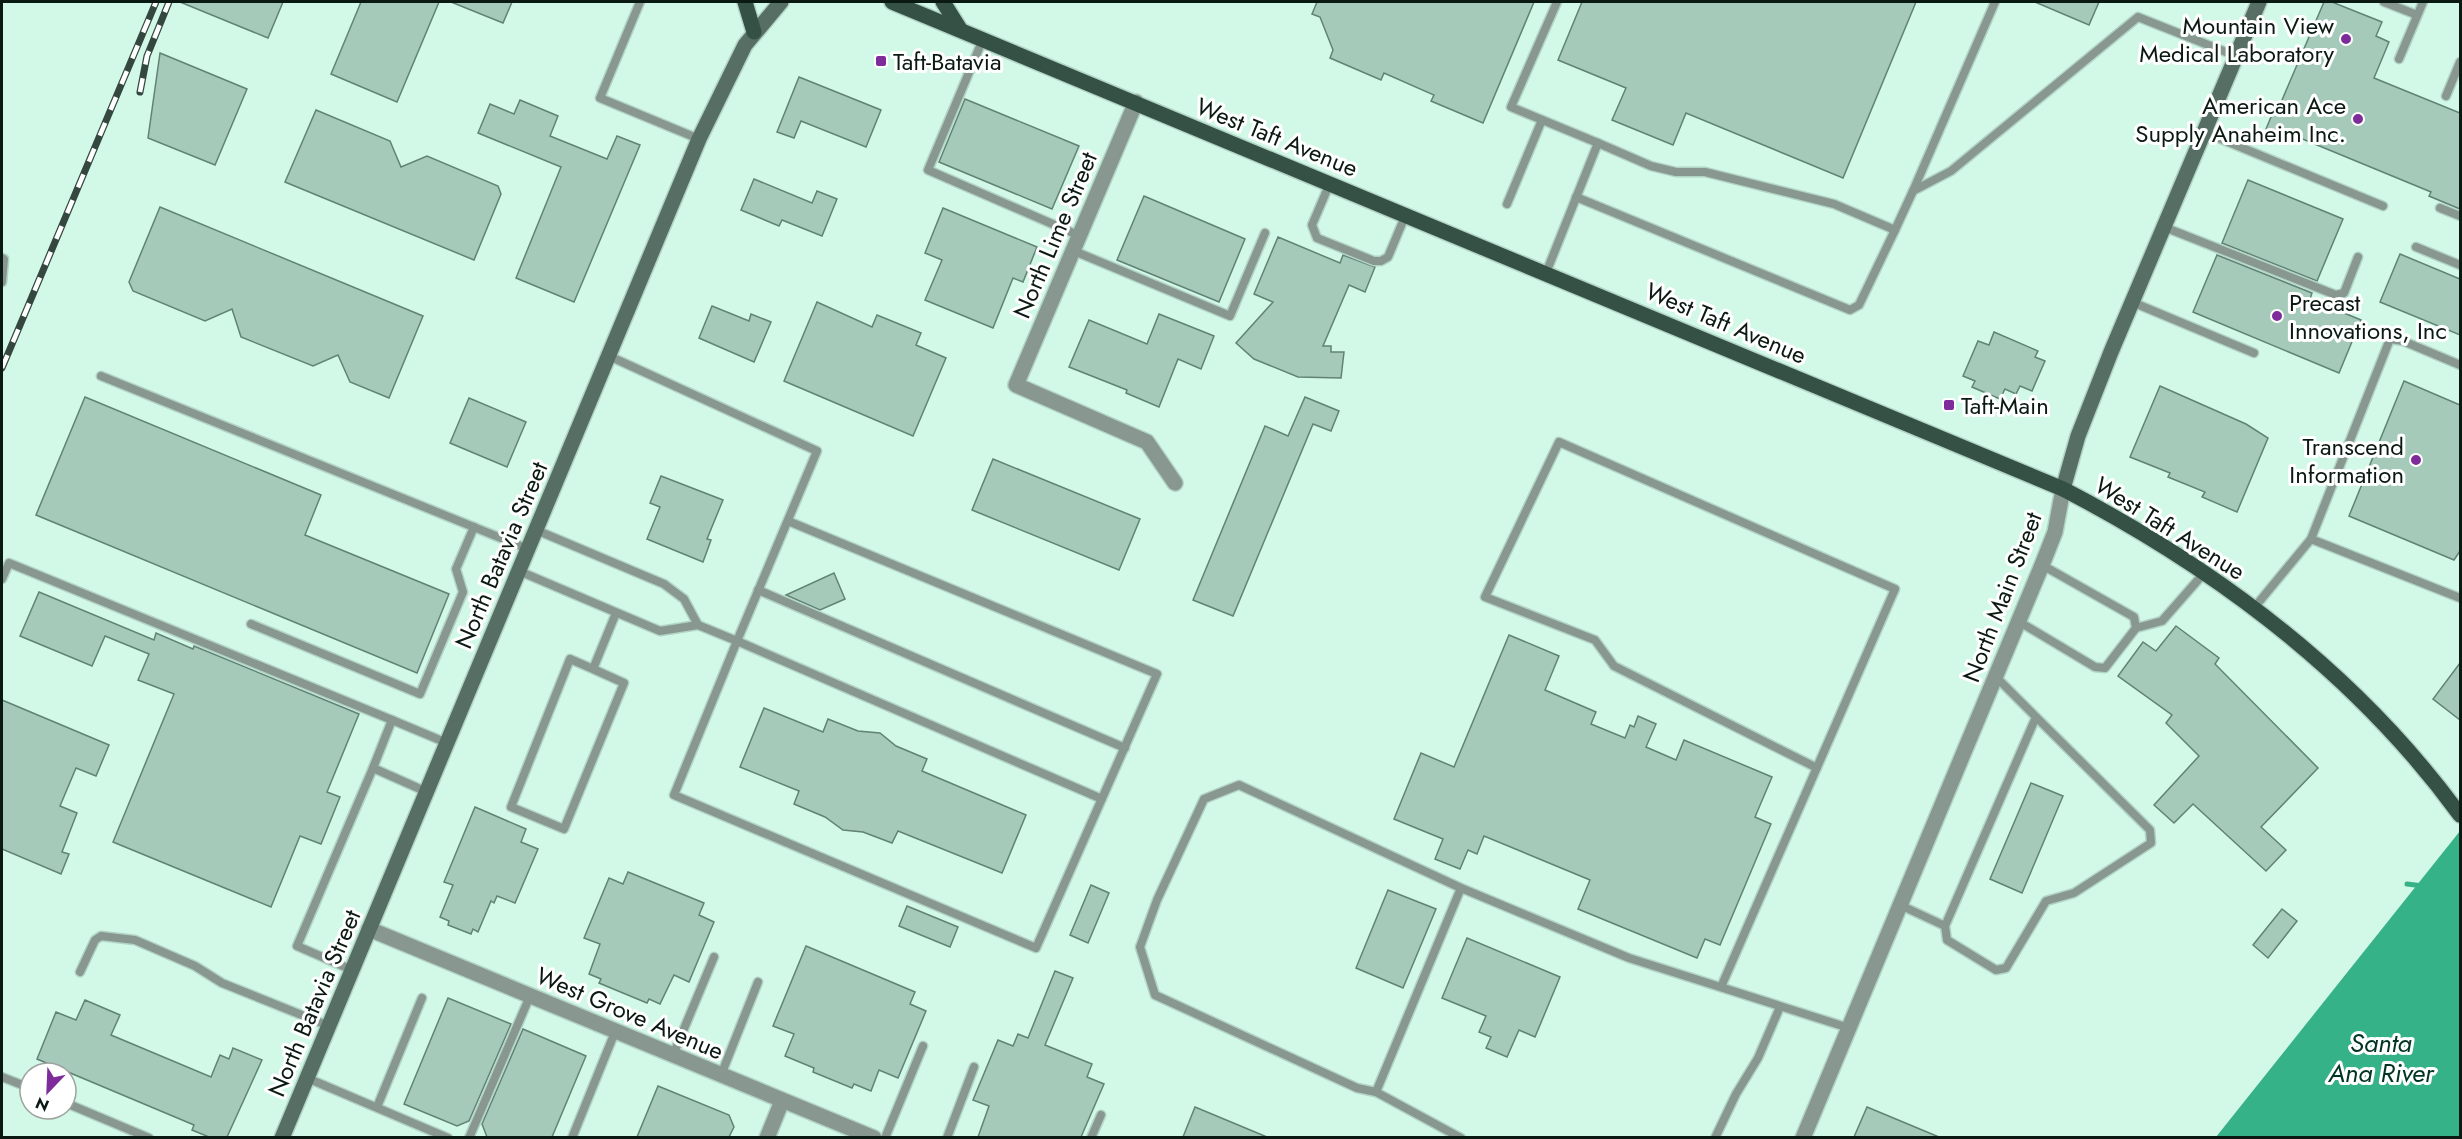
<svg xmlns="http://www.w3.org/2000/svg" width="2462" height="1139" font-family="Jost,sans-serif">
<style>
.water{fill:#36b288}
.lines{fill:none;stroke-linecap:round;stroke-linejoin:round}
.stream{stroke:#36b288;stroke-width:5}
.building{fill:#a5cab9;stroke:#618374;stroke-width:1.5}
.lane-casing{stroke:#b2d4c5;stroke-width:11}
.street-casing{stroke:#b2d4c5;stroke-width:18}
.secondary-casing{stroke:#b2d4c5;stroke-width:18}
.primary-casing{stroke:#b2d4c5;stroke-width:18}
.lane{stroke:#889790;stroke-width:8}
.street{stroke:#889790;stroke-width:15}
.secondary{stroke:#576e64;stroke-width:15}
.primary{stroke:#355145;stroke-width:15}
.rail-casing{stroke:#354840;stroke-width:7}
.rail{stroke:#fff;stroke-width:4.5;stroke-dasharray:14;stroke-linecap:butt}
.poi-dot{fill:#7f2c9b;stroke:#fff;stroke-width:2}
.labels{text-anchor:middle;dominant-baseline:central;stroke-width:6;stroke-linejoin:round;paint-order:stroke}
.poi-label{font-size:24px;fill:#0b1913;stroke:#fff;text-anchor:end}
.street-label{font-size:24px;fill:#0b1913;stroke:#fff}
.water-label{font-size:26px;font-style:italic;fill:#003424;stroke:#fff}
</style>
<rect width="100%" height="100%" fill="#d2f8e7"/>
<path class="water" d="M2460,831V1137H2216Z"/>
<g class="lines">
<path class="stream" d="M2407,884L2423,886"/>
</g>
<g class="building">
<path d="M180,2H283L268,38Z"/>
<path d="M361,2H439L397,102L331,74Z"/>
<path d="M451,2H512L503,23Z"/>
<path d="M1317,2H1534L1483,123L1431,101L1434,95L1384,73L1381,80L1330,58L1333,50L1320,17L1312,14Z"/>
<path d="M1582,2H1916L1843,178L1686,113L1673,145L1612,120L1626,88L1558,60Z"/>
<path d="M2035,2H2099L2089,25Z"/>
<path d="M2324,2H2332L2382,22L2376,36L2389,42L2374,78L2460,113V209L2429,196L2431,192L2288,133L2286,137L2266,129L2276,105L2279,107Z"/>
<path d="M160,53L247,89L215,165L148,138Z"/>
<path d="M799,77L881,110L866,147L801,121L794,138L777,132Z"/>
<path d="M965,99L1079,146L1052,209L939,162Z"/>
<path d="M520,100L558,116L550,136L607,159L617,136L640,145L574,302L516,278L561,167L478,133L490,104L514,114Z"/>
<path d="M316,110L390,141L401,167L427,156L498,186L501,194L474,260L285,182Z"/>
<path d="M754,179L812,203L817,191L837,199L822,236L782,220L779,226L741,210Z"/>
<path d="M2248,180L2343,219L2317,281L2222,243Z"/>
<path d="M1144,196L1245,239L1219,302L1117,260Z"/>
<path d="M160,207L423,316L389,398L350,382L338,355L313,366L241,337L232,309L205,321L133,291L129,282Z"/>
<path d="M943,208L1037,247L1023,282L1013,278L993,328L925,300L942,260L925,253Z"/>
<path d="M1278,237L1340,263L1343,255L1375,267L1365,292L1349,285L1323,346H1331V352H1344L1341,378L1298,377L1254,359L1236,343L1273,302L1254,294Z"/>
<path d="M2400,254L2460,279V335L2380,302Z"/>
<path d="M2217,255L2312,293L2310,299L2361,320L2339,373L2193,312Z"/>
<path d="M817,302L872,327L877,315L921,333L916,345L946,358L913,436L784,381Z"/>
<path d="M712,306L749,321L751,314L771,322L754,362L699,338Z"/>
<path d="M1159,314L1214,336L1201,369L1178,359L1159,407L1126,393L1127,390L1069,367L1089,320L1147,344Z"/>
<path d="M1994,332L2038,351L2035,357L2045,361L2032,391L2020,386L2016,394L2005,389L2000,399L1972,387L1975,381L1963,376L1978,341L1989,345Z"/>
<path d="M2404,381L2460,405V551L2454,560L2349,516Z"/>
<path d="M2160,386L2246,424L2268,438L2237,512L2202,497L2205,492L2168,477L2170,473L2130,457Z"/>
<path d="M85,397L321,495L305,535L449,594L417,673L36,515Z"/>
<path d="M1305,397L1339,411L1331,431L1313,424L1233,616L1193,600L1265,426L1288,436Z"/>
<path d="M469,398L526,422L507,467L450,443Z"/>
<path d="M993,459L1140,519L1119,570L972,510Z"/>
<path d="M661,476L723,500L707,539L711,540L703,562L647,539L660,507L650,503Z"/>
<path d="M834,573L845,599L820,610L786,595Z"/>
<path d="M39,592L154,640L156,633L193,649L194,646L359,714L327,792L340,797L321,844L300,836L271,907L113,842L174,694L138,680L149,654L105,636L92,666L20,636Z"/>
<path d="M2176,626L2219,658L2215,664L2318,768L2261,827L2286,850L2266,871L2193,804L2174,823L2154,805L2199,756L2166,723L2172,715L2118,676L2143,642L2156,651Z"/>
<path d="M1509,635L1559,656L1545,690L1596,712L1591,724L1625,738L1630,725L1634,727L1638,716L1656,724L1646,747L1676,760L1684,740L1772,777L1755,817L1771,824L1720,945L1705,939L1697,958L1578,909L1590,880L1484,836L1477,854L1468,850L1460,869L1435,859L1443,839L1394,819L1421,753L1454,767Z"/>
<path d="M2460,663V720L2433,699Z"/>
<path d="M2,700L109,745L96,776L76,768L60,806L77,813L62,852L69,854L61,874L2,849Z"/>
<path d="M764,708L823,732L828,719L858,731L880,733L896,746L927,759L922,771L1026,815L1002,873L898,831L892,843L863,832L843,830L825,817L794,804L799,791L740,767Z"/>
<path d="M2031,783L2063,796L2022,893L1990,879Z"/>
<path d="M475,807L526,829L521,842L538,849L515,903L497,896L494,903L491,901L478,932L473,929L471,934L448,925L449,921L440,917L453,885L444,882Z"/>
<path d="M628,872L704,903L699,915L714,922L689,982L674,975L660,1004L649,999L647,1003L599,983L601,979L589,974L600,944L584,938L609,878L623,884Z"/>
<path d="M1091,885L1109,893L1088,943L1070,935Z"/>
<path d="M1388,890L1436,909L1403,988L1356,968Z"/>
<path d="M907,906L958,927L950,947L899,926Z"/>
<path d="M2282,909L2297,921L2268,958L2253,945Z"/>
<path d="M1467,938L1560,977L1535,1037L1519,1030L1507,1057L1486,1048L1491,1037L1479,1032L1486,1016L1442,998Z"/>
<path d="M806,946L915,992L910,1004L926,1011L898,1078L879,1070L871,1091L854,1084L852,1088L813,1072L814,1068L785,1056L794,1034L773,1026Z"/>
<path d="M1055,971L1073,978L1045,1045L1092,1064L1087,1077L1104,1084L1081,1137H978L989,1106L973,1100L998,1040L1013,1046L1018,1034L1028,1038Z"/>
<path d="M448,998L511,1024L469,1121L457,1126L404,1104Z"/>
<path d="M85,1000L120,1015L111,1035L211,1077L220,1055L229,1059L233,1048L262,1060L227,1137H209L192,1130L194,1125L37,1059L56,1012L76,1020Z"/>
<path d="M523,1029L586,1056L552,1137H487L482,1124Z"/>
<path d="M658,1086L729,1115L734,1127L729,1137H637Z"/>
<path d="M1195,1107L1267,1137H1183Z"/>
<path d="M1867,1107L1939,1137H1854Z"/>
</g>
<g class="lines">
<g class="lane-casing">
<g id="lane">
<path d="M640,2L600,98L699,139"/>
<path d="M1557,2L1511,107L1598,143"/>
<path d="M2384,2L2417,15"/>
<path d="M983,39L928,170L1080,236"/>
<path d="M2399,59L2423,2"/>
<path d="M2446,96L2460,62"/>
<path d="M2204,132L2383,206"/>
<path d="M1330,183L1312,225L1317,238L1374,261H1381L1388,257L1406,214"/>
<path d="M1913,191L1995,2"/>
<path d="M1576,197L1850,310L1859,305L1895,230"/>
<path d="M1507,204L1542,120"/>
<path d="M2440,208L2460,216"/>
<path d="M2164,227L2336,295L2344,293L2358,257"/>
<path d="M2416,247L2460,265"/>
<path d="M1074,251L1230,316L1265,233"/>
<path d="M2,258L4,259L2,282"/>
<path d="M1546,273L1598,143L1651,166L1676,172H1705L1834,204L1895,230L1913,191L1951,171L2138,17L2236,56"/>
<path d="M2132,302L2254,353"/>
<path d="M609,356L817,451L737,641L698,625"/>
<path d="M101,376L528,549"/>
<path d="M788,521L1157,674L1036,948L674,795L737,641L1102,799"/>
<path d="M2311,539L2460,598"/>
<path d="M519,571L660,631L698,625L684,599L664,584L536,530"/>
<path d="M2,579L9,563L392,720"/>
<path d="M758,590L1125,748"/>
<path d="M2254,608L2311,539L2390,339L2403,341L2460,365"/>
<path d="M2018,621L2095,667L2105,668L2136,628L2134,617L2042,565"/>
<path d="M251,624L420,694L463,592L456,569L474,527"/>
<path d="M2136,628L2162,621L2205,572"/>
<path d="M593,669L570,659L511,807L564,829L624,683L593,669L616,613"/>
<path d="M1996,677L2036,717L2150,830L2151,843L2074,893L2046,901L2006,968L1996,970L1947,940L1945,926L2036,717"/>
<path d="M373,768L392,720L447,743"/>
<path d="M1461,888L1239,785L1204,799L1157,900L1140,947L1155,995L1357,1088L1376,1092L1461,888L1629,958L1849,1028"/>
<path d="M1900,905L1945,926"/>
<path d="M352,970L297,946L373,768L427,792"/>
<path d="M80,972L95,940L101,936L135,940L195,966L222,983L329,1026"/>
<path d="M1721,987L1895,589L1559,442L1485,597L1595,640L1614,666L1817,768"/>
<path d="M673,1055L714,957"/>
<path d="M721,1075L758,982"/>
<path d="M2,1077L30,1088"/>
<path d="M307,1078L448,1138"/>
<path d="M1376,1092L1461,1138"/>
<path d="M66,1103L149,1138"/>
<path d="M377,1107L422,998"/>
<path d="M469,1138L530,996"/>
<path d="M572,1138L615,1032"/>
<path d="M885,1138L923,1046"/>
<path d="M947,1138L974,1067"/>
<path d="M1091,1138L1101,1115"/>
<path d="M1715,1138L1736,1094L1758,1058L1780,1007"/>
</g>
</g>
<g class="street-casing">
<g id="street">
<path d="M1136,102L1016,385L1147,442L1175,483"/>
<path d="M369,929L874,1138"/>
<path d="M767,1138L782,1101"/>
<path d="M1803,1138L2042,565L2055,532L2063,489"/>
</g>
</g>
<g class="secondary-casing">
<g id="secondary">
<path d="M2063,489L2078,436L2111,352L2259,2"/>
<path d="M282,1138L699,139L745,45L781,2"/>
</g>
</g>
<g class="primary-casing">
<g id="primary">
<path d="M745,2L754,32"/>
<path d="M892,2L2063,489C2217,569 2357,674 2460,815"/>
<path d="M943,2L960,29"/>
</g>
</g>
<use href="#lane" class="lane"/>
<use href="#street" class="street"/>
<use href="#secondary" class="secondary"/>
<use href="#primary" class="primary"/>
<g class="rail-casing">
<g id="rail">
<path d="M140,92L147,56L169,2"/>
<path d="M2,368L156,2"/>
</g>
</g>
<use href="#rail" class="rail"/>
</g>
<g class="poi-dot">
<circle cx="2346" cy="39" r="6"/>
<rect x="875" y="55" width="12" height="12" rx="3"/>
<circle cx="2358" cy="119" r="6"/>
<circle cx="2277" cy="316" r="6"/>
<rect x="1943" y="399" width="12" height="12" rx="3"/>
<circle cx="2416" cy="460" r="6"/>
</g>
<g class="labels">
<g class="poi-label">
<text x="2334" y="25">Mountain View<tspan x="2334" dy="28">Medical Laboratory</tspan></text>
<text x="893" y="61" text-anchor="start">Taft-Batavia</text>
<text x="2346" y="105">American Ace<tspan x="2346" dy="28">Supply Anaheim Inc.</tspan></text>
<text x="2289" y="302" text-anchor="start">Precast<tspan x="2289" dy="28">Innovations, Inc</tspan></text>
<text x="1961" y="405" text-anchor="start">Taft-Main</text>
<text x="2404" y="446">Transcend<tspan x="2404" dy="28">Information</tspan></text>
</g>
<g class="street-label">
<text transform="translate(1277 137) rotate(22)">West Taft Avenue</text>
<text transform="translate(1055 235) rotate(-67)">North Lime Street</text>
<text transform="translate(1726 323) rotate(23)">West Taft Avenue</text>
<text transform="translate(2170 528) rotate(32)">West Taft Avenue</text>
<text transform="translate(501 555) rotate(-67)">North Batavia Street</text>
<text transform="translate(2002 597) rotate(-69)">North Main Street</text>
<text transform="translate(314 1003) rotate(-67)">North Batavia Street</text>
<text transform="translate(630 1013) rotate(23)">West Grove Avenue</text>
</g>
<g class="water-label">
<text x="2381" y="1043">Santa<tspan x="2381" dy="30">Ana River</tspan></text>
</g>
</g>
<rect width="2462" height="1139" fill="none" stroke="#0b1913" stroke-width="6"/>
<g transform="translate(48 1091) rotate(203)"><circle r="28" fill="#ffffff" stroke="#9da3a1" stroke-width="1.5"/>
<path d="M0-4.5L10 22L0 15L-10 22Z" fill="#7f2c9b"/>
<text y="-9" font-size="16" font-weight="bold" text-anchor="middle" fill="#0b1913">N</text>
</g>
</svg>
